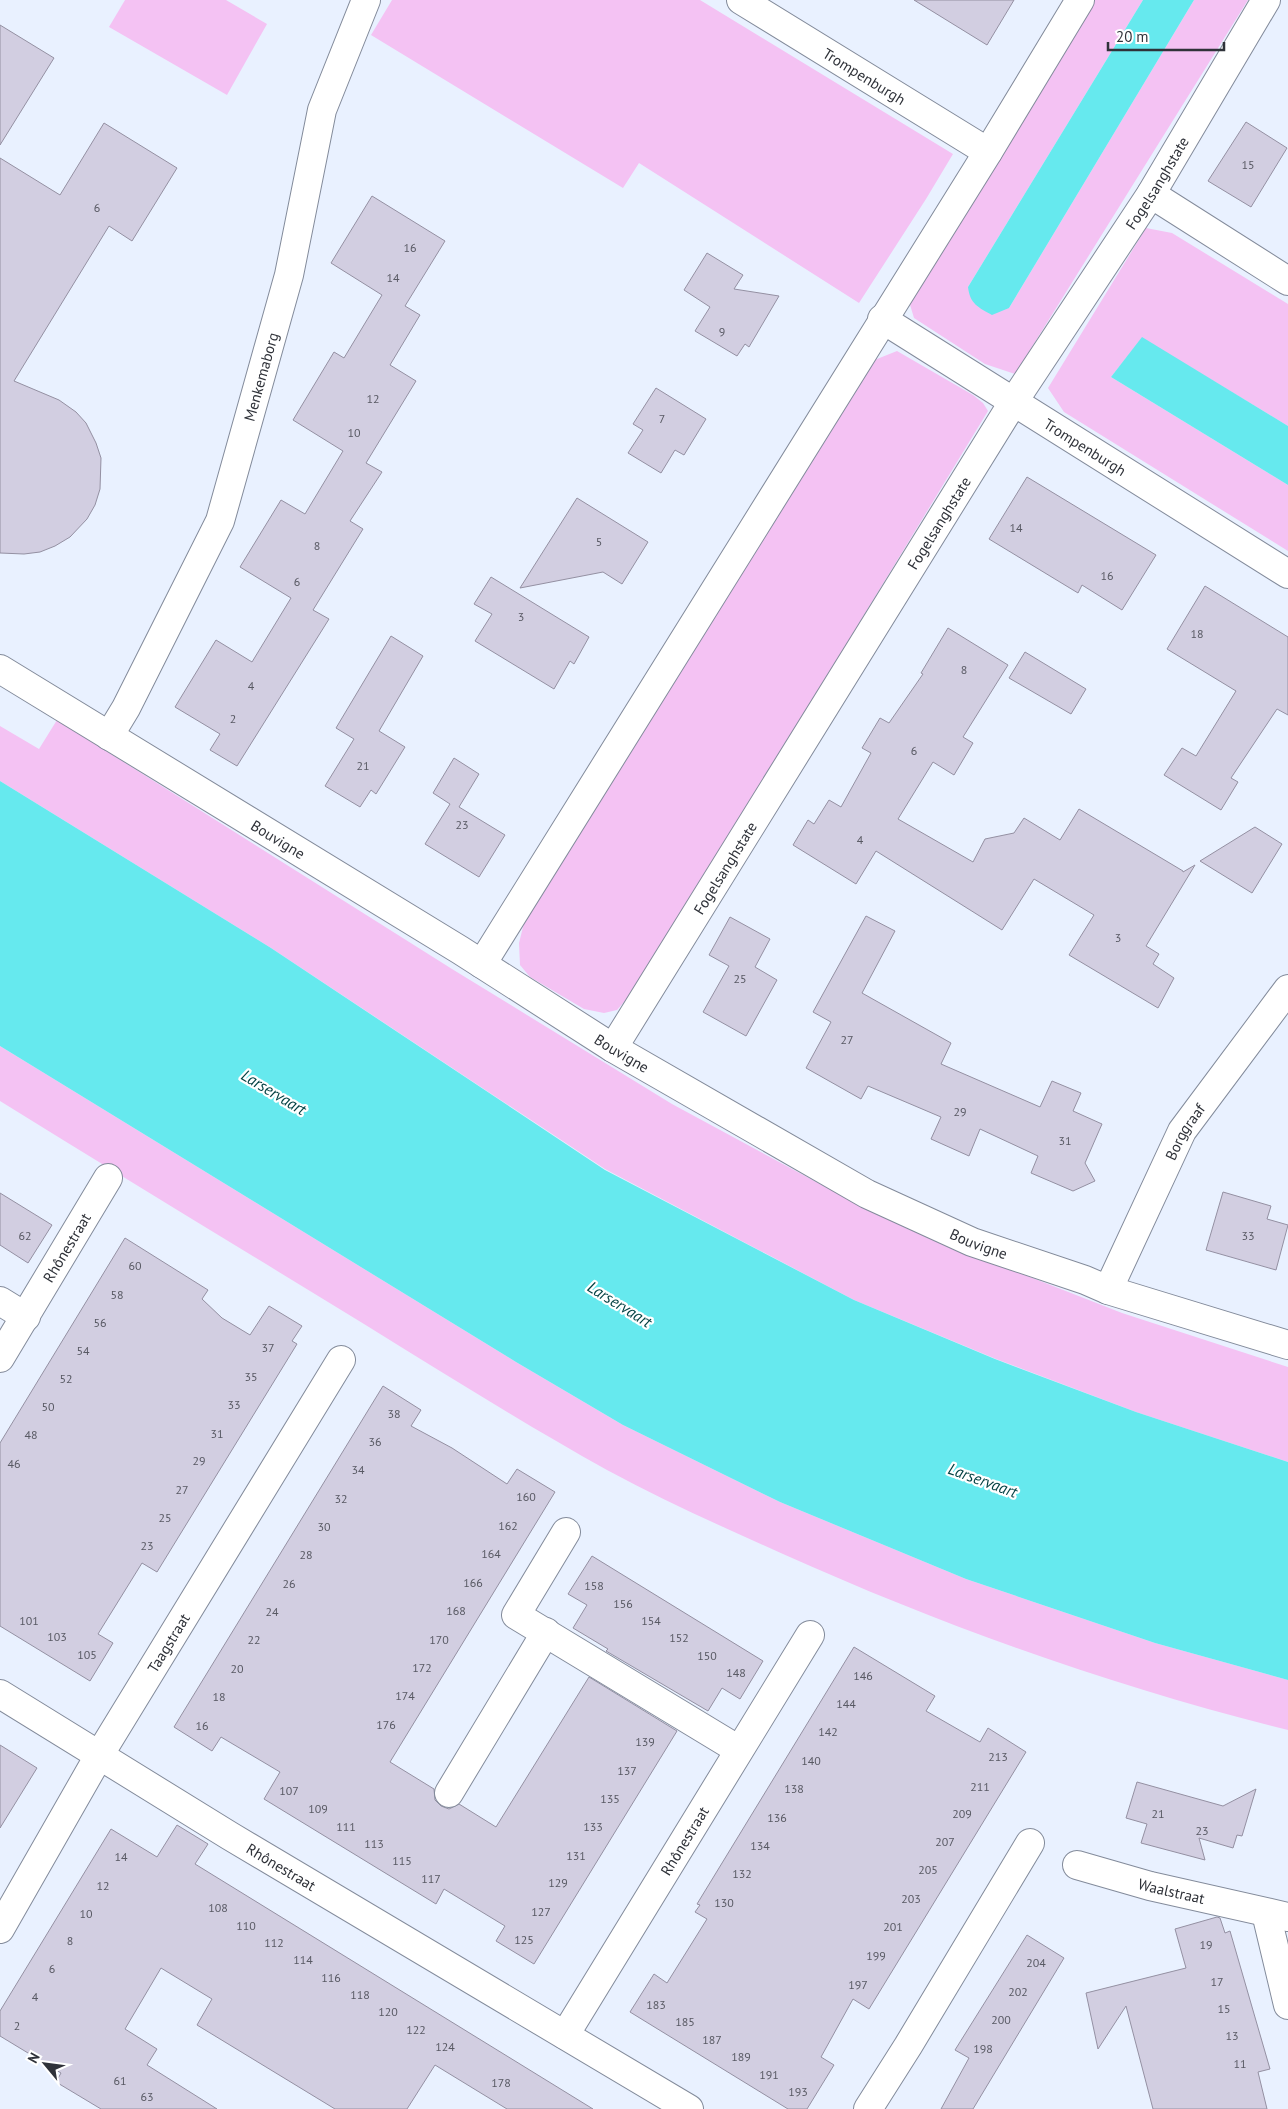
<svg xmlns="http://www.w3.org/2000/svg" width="1288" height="2109" font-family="'PT Sans',sans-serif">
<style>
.green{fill:#f4c2f3}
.water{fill:#66e9ee}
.building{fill:#d2cee1;stroke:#9490a2}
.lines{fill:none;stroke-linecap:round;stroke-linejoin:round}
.street-casing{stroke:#838b9b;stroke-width:30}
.street{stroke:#fff;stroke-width:28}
.labels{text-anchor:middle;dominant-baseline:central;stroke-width:4.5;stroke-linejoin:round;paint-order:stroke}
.number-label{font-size:12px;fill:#585963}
.street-label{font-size:15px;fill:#2f3239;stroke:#fff}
.water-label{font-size:16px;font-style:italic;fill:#003f41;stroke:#fff}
</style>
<rect width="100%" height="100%" fill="#e9f1ff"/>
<g class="green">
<path d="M125,0H226L267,24L227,95L109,27Z"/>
<path d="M392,0H700L953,154L926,199L859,303L639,163L623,188L371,35Z"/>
<path d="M1091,0H1143L968,287L1009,308L1194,0H1248L1015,374L985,364L914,318L908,298Z"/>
<path d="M1146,228L1172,233L1288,304V426L1142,338L1111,377L1288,485V551L1064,412L1048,388Z"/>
<path d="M897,351L973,395L983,403L988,411L639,985L617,1010L604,1013L584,1009L530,977L520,965L519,943L524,923L867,363Z"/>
<path d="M57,720L452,969L672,1104L820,1184L997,1264L1122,1313L1288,1367V1462L1136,1412L996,1359L854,1300L605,1169L271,948L0,781V726L39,749Z"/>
<path d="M0,1046L516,1362L623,1425L780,1502L966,1579L1155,1643L1288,1680V1730C1114,1687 946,1627 783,1554C723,1527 664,1501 607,1470C524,1424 445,1374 364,1324C243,1250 121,1176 0,1101Z"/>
</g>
<g class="water">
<path d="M1143,0H1194L1009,308L992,315C978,307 970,304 968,287Z"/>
<path d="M1142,337L1288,426V485L1111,377Z"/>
<path d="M0,781L271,948L605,1170L854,1300L995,1359L1136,1412L1288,1462V1680L1155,1643L966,1579L780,1502L623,1425L516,1362L0,1046Z"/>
</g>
<g class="building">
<path d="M914,0H1014L987,45Z"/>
<path d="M0,25L54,58L0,145Z"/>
<path d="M1246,122L1287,148L1251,207L1208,181Z"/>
<path d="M104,123L177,168L132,241L109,226L14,381L59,400L76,412L86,423L96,443L101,458L100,489L95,505L87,519L70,537L55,546L40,552L24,554L0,553V158L60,195Z"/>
<path d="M372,196L445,241L405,306L420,315L390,365L416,381L366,463L382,472L350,521L363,529L313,610L329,619L237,766L210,750L220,734L175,707L216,640L252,662L291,598L240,567L281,500L305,514L343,451L293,420L334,352L344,358L382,295L331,263Z"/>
<path d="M707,253L743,275L734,289L779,296L749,347L745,344L737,356L695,331L710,307L684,290Z"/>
<path d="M656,388L706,419L684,455L675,450L661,473L628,453L643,430L633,424Z"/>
<path d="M1027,477L1156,555L1122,610L1082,585L1078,593L989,539Z"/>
<path d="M577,498L648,542L622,584L603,572L520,588Z"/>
<path d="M491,577L589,637L574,664L570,661L554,689L475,641L492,614L474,604Z"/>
<path d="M1205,586L1288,637V715L1277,709L1231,778L1238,782L1221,810L1164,775L1182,748L1196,756L1236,691L1167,649Z"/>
<path d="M948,628L1008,665L963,737L973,743L954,775L933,762L898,819L973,862L985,839L1014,833L1024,818L1060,840L1079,809L1183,871V872L1195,865L1146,946L1159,954L1153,964L1174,978L1158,1008L1069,955L1094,915L1034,879L1002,930L876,851L856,884L793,845L808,820L814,824L829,800L841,807L871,753L862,748L880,718L889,723L923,674L921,673Z"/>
<path d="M391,636L423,656L379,731L405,747L376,794L371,790L360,807L325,786L354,739L336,728Z"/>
<path d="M1025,652L1086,689L1071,714L1009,678Z"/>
<path d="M454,758L479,774L459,807L505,835L479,877L425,844L450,804L433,793Z"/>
<path d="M1255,827L1282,844L1252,893L1200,861Z"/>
<path d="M866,916L895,931L862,993L951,1043L941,1064L1040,1107L1052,1081L1081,1093L1073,1111L1102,1124L1085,1163L1095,1181L1073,1191L1031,1173L1038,1156L980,1129L969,1156L931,1139L941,1117L868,1086L861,1099L806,1068L831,1022L813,1012Z"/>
<path d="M730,917L770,939L755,967L777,980L746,1036L703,1012L729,966L709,955Z"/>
<path d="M1223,1192L1271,1206L1267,1219L1288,1225L1276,1270L1206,1250Z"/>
<path d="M0,1193L52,1225L28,1263L0,1245Z"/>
<path d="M125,1238L208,1290L202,1299L222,1318L250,1335L269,1306L302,1326L292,1341L297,1344L157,1572L142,1563L98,1634L113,1643L90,1681L0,1626V1443Z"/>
<path d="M383,1386L421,1410L411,1426L452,1448L507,1484L517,1469L555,1492L390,1762L434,1789L435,1800L441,1806L449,1809L459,1804L496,1827L589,1677L677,1731L534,1964L496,1941L505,1926L444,1889L436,1904L264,1799L280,1772L221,1737L212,1751L174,1727Z"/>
<path d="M592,1556L763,1661L740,1699L722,1688L708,1711L606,1651L608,1649L573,1628L587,1605L568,1594Z"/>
<path d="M854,1647L935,1696L926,1711L980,1742L988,1728L1026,1752L869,2009L853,1999L821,2057L834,2065L807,2109H788L630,2012L654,1974L667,1983L707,1919L695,1912L700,1905L697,1904Z"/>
<path d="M0,1745L37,1768L0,1828Z"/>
<path d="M1137,1782L1223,1806L1256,1789L1242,1836L1237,1835L1233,1848L1199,1838L1205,1860L1141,1843L1147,1824L1126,1818Z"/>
<path d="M177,1825L208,1844L195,1864L593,2109H507L435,2065L407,2109H335L197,2025L212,1999L161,1968L125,2029L157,2049L147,2065L217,2109H101L56,2082L61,2073L0,2036V2011L111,1829L157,1857Z"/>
<path d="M1217,1917L1220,1918L1225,1933L1230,1931L1270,2069L1258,2072L1267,2109H1153L1126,2006L1098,2049L1086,1993L1186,1968L1175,1929Z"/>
<path d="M1027,1935L1064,1958L973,2109H941L969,2058L955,2050Z"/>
</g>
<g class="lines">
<g class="street-casing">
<g id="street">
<path id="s1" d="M741,0L988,152"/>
<path d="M1151,194L1288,281"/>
<path id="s2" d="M882,319L1288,574"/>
<path id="s3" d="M0,669L460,950L613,1048L867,1194L972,1242L1085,1280L1108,1290L1288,1345"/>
<path id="s4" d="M109,736L126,708L220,521L289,275L322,110L366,0"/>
<path d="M482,964L988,152L1080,0"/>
<path id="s5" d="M613,1048L1014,401L1151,194L1266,0"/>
<path id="s6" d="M1108,1290L1182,1131L1288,989"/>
<path d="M0,1301L26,1317"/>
<path id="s7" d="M0,1358L108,1178"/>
<path d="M566,1532L516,1615L739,1750"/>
<path id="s8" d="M0,1694L230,1836L689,2109"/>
<path d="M449,1793L546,1632"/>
<path id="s9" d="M1077,1865L1150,1886L1288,1917"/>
<path d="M1266,1913L1288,2005"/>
<path id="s10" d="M0,1929L100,1754L341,1360"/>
<path id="s11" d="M565,2035L810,1635"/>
<path d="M868,2109L908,2046L1030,1843"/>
</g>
</g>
<use href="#street" class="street"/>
</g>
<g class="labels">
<g class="number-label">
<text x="1248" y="164">15</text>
<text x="97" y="207">6</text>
<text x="410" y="247">16</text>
<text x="393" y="277">14</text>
<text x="722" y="331">9</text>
<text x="373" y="398">12</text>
<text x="662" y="418">7</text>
<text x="354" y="432">10</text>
<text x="1016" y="527">14</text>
<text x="599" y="541">5</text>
<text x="317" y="545">8</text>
<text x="1107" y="575">16</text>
<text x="297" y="581">6</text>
<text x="521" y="616">3</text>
<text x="1197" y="633">18</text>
<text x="964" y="669">8</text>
<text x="251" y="685">4</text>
<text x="233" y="718">2</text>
<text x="914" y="750">6</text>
<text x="363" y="765">21</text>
<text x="462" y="824">23</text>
<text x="860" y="839">4</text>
<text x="1118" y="937">3</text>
<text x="740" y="978">25</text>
<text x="847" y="1039">27</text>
<text x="960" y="1111">29</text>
<text x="1065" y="1140">31</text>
<text x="25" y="1235">62</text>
<text x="1248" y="1235">33</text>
<text x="135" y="1265">60</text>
<text x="117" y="1294">58</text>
<text x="100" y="1322">56</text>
<text x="268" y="1347">37</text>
<text x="83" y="1350">54</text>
<text x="251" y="1376">35</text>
<text x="66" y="1378">52</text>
<text x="234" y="1404">33</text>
<text x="48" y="1406">50</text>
<text x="394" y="1413">38</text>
<text x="217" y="1433">31</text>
<text x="31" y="1434">48</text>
<text x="375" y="1441">36</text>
<text x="199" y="1460">29</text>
<text x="14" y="1463">46</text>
<text x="358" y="1469">34</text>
<text x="182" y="1489">27</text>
<text x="526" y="1496">160</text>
<text x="341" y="1498">32</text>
<text x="165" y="1517">25</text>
<text x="508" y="1525">162</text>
<text x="324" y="1526">30</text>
<text x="147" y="1545">23</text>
<text x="491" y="1553">164</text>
<text x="306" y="1554">28</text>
<text x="473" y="1582">166</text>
<text x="289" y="1583">26</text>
<text x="594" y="1585">158</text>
<text x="623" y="1603">156</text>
<text x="456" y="1610">168</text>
<text x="272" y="1611">24</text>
<text x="29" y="1620">101</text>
<text x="651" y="1620">154</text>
<text x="57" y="1636">103</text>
<text x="679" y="1637">152</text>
<text x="254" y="1639">22</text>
<text x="439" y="1639">170</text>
<text x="87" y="1654">105</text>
<text x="707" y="1655">150</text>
<text x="422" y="1667">172</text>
<text x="237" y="1668">20</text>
<text x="736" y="1672">148</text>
<text x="863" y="1675">146</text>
<text x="405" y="1695">174</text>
<text x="219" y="1696">18</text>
<text x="846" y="1703">144</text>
<text x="386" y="1724">176</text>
<text x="202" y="1725">16</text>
<text x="828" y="1731">142</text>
<text x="645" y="1741">139</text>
<text x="998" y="1756">213</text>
<text x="811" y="1760">140</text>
<text x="627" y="1770">137</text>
<text x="980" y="1786">211</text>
<text x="794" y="1788">138</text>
<text x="289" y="1790">107</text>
<text x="610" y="1798">135</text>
<text x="318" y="1808">109</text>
<text x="962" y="1813">209</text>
<text x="1158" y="1813">21</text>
<text x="777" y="1817">136</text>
<text x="346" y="1826">111</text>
<text x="593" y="1826">133</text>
<text x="1202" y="1830">23</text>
<text x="945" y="1841">207</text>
<text x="374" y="1843">113</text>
<text x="760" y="1845">134</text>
<text x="576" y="1855">131</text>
<text x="121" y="1856">14</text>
<text x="402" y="1860">115</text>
<text x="928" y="1869">205</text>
<text x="742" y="1873">132</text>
<text x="431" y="1878">117</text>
<text x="558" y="1882">129</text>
<text x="103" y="1885">12</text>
<text x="911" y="1898">203</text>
<text x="724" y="1902">130</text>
<text x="218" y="1907">108</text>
<text x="541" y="1911">127</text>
<text x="86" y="1913">10</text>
<text x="246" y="1925">110</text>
<text x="893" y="1926">201</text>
<text x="524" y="1939">125</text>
<text x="70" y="1940">8</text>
<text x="274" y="1942">112</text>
<text x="1206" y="1944">19</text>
<text x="876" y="1955">199</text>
<text x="303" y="1959">114</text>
<text x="1036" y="1962">204</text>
<text x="52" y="1968">6</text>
<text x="331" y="1977">116</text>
<text x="1217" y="1981">17</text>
<text x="858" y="1984">197</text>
<text x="1018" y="1991">202</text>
<text x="360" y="1994">118</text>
<text x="35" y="1996">4</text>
<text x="656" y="2004">183</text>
<text x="1224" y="2008">15</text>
<text x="388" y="2011">120</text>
<text x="1001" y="2019">200</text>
<text x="685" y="2021">185</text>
<text x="17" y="2025">2</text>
<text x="416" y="2029">122</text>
<text x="1232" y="2035">13</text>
<text x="712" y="2039">187</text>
<text x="445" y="2046">124</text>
<text x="983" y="2048">198</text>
<text x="741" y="2056">189</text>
<text x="1240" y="2063">11</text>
<text x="769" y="2074">191</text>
<text x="120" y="2080">61</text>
<text x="501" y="2082">178</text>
<text x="798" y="2091">193</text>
<text x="147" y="2096">63</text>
</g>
<g class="street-label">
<text stroke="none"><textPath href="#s1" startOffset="145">Trompenburgh</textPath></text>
<text stroke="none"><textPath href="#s5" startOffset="1022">Fogelsanghstate</textPath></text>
<text stroke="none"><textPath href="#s4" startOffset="392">Menkemaborg</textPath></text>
<text stroke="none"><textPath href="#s2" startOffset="240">Trompenburgh</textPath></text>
<text stroke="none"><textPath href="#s5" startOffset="618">Fogelsanghstate</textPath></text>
<text stroke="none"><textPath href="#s3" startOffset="326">Bouvigne</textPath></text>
<text stroke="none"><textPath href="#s5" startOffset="212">Fogelsanghstate</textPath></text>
<text stroke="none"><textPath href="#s3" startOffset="731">Bouvigne</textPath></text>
<text stroke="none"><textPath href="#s6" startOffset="176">Borggraaf</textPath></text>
<text stroke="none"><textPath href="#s3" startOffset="1136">Bouvigne</textPath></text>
<text stroke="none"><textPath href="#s7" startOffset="129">Rhônestraat</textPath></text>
<text stroke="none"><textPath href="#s10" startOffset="332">Taagstraat</textPath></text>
<text stroke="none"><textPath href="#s11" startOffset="228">Rhônestraat</textPath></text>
<text stroke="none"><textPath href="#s8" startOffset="330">Rhônestraat</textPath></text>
<text stroke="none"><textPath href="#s9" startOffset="98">Waalstraat</textPath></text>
</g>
<g class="water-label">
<text transform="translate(274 1092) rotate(31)">Larservaart</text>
<text transform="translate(620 1304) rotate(32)">Larservaart</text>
<text transform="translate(983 1480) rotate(20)">Larservaart</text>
</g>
</g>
<g transform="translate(45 2064) rotate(299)" stroke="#ffffff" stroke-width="4" paint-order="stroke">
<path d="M0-4L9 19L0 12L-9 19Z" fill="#2f3239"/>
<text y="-8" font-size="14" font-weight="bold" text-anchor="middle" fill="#2f3239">N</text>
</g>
<path d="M1108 42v8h116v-8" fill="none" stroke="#2f3239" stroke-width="2.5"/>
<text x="1116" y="42" font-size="15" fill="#2f3239" stroke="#ffffff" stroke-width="4" paint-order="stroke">20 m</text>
</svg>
